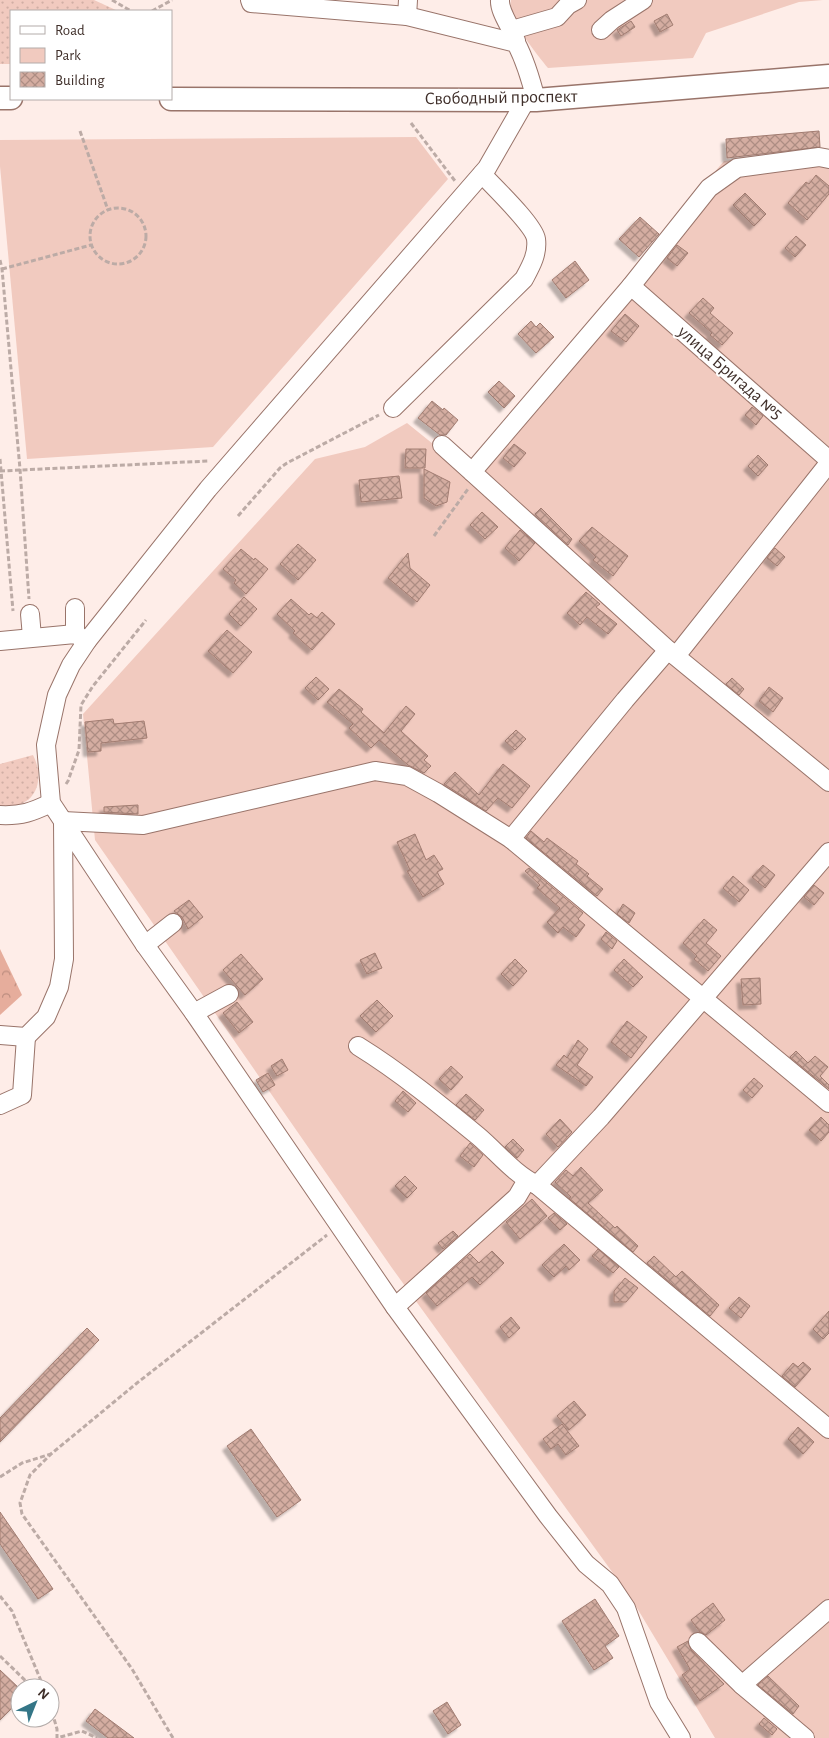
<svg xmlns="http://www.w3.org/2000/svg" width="829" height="1738" font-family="'Alegreya Sans',sans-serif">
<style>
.grass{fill:url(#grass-dots)}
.forest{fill:url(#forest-crowns)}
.green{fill:#f1cabf}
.building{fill:url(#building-cross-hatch);stroke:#a17c71;filter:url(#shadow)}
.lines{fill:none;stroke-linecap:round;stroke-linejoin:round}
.minor-casing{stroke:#99746a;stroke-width:20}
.major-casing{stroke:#99746a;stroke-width:25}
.path{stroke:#bcaba6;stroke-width:3;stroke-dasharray:5 2.5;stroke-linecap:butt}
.minor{stroke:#fff;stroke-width:18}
.major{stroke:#fff;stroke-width:22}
.labels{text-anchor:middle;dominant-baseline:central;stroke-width:4;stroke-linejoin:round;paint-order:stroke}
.street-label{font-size:18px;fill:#40302b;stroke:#fff}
</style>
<defs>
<pattern id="grass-dots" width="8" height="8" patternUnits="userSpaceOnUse" patternTransform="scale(1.25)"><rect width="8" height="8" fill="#f1cabf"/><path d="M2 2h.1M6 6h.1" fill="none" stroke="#d0aea4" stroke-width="1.8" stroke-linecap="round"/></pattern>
<pattern id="forest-crowns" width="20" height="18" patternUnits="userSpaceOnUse" patternTransform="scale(1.25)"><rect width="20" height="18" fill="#e6ad9c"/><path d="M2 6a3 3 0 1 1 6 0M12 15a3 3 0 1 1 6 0" fill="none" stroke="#bc8d7f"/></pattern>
<pattern id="building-cross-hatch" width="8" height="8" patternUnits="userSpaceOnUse" patternTransform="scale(1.25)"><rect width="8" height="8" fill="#d4ada1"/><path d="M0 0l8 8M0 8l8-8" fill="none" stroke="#ad8d83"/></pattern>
<filter id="shadow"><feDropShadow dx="-4.5" dy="4.5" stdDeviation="1" flood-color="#0004"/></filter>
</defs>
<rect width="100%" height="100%" fill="#feede8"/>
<g class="grass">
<path d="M0,0H94L118,11H11V64H0Z"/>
<path d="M33,755C47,782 33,812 0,805V764Z"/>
</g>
<path class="forest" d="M0,949L22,995L0,1015Z"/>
<g class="green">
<path d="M511,0H823L799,2L706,33L693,58L548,68C537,54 507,19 511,0Z"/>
<path d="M416,137L448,179L213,447L27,459L0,166V140Z"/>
<path d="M829,150V1738H715L631,1598L392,1268L95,840L83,714L315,459L365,447L407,423L464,469L724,161Z"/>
</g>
<g class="building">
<path d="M667,14L673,25L660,32L654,21Z"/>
<path d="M631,21L635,27L621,36L617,30Z"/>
<path d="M819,131L820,147L727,158L726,139Z"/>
<path d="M816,175L829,186V194L807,220L788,203L806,182L809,184Z"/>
<path d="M745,193L766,214L754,226L733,205Z"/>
<path d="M640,217L659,234L639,257L619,239Z"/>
<path d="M796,236L806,245L795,257L785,248Z"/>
<path d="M677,245L688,253L677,266L667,258Z"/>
<path d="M575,261L589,280L566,298L552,280Z"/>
<path d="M703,298L714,308L710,313L733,333L722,345L710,335L712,333L689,313Z"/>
<path d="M625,314L639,326L626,342L611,331Z"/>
<path d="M531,321L536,327L540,323L554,337L536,353L518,334Z"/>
<path d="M499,381L515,396L504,408L488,392Z"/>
<path d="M432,401L443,410L444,408L458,420L446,435H440L418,418Z"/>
<path d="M752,407L763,416L756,425L745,415Z"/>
<path d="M514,444L526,453L514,467L503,458Z"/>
<path d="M406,449H426L425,468H405Z"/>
<path d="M758,455L768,465L758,476L748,466Z"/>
<path d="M424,469L450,482L447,502L436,506L424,498Z"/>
<path d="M399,476L402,498L361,502L359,480Z"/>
<path d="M541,508L572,539L568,545L535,514Z"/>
<path d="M482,512L498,527L485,539L470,525Z"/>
<path d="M592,527L628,556L613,576L593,560L596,557L579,541Z"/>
<path d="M520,530L535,543L519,561L505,548Z"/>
<path d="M298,544L316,560L298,580L280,564Z"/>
<path d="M775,548L785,557L777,566L767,558Z"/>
<path d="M241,549L254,560L255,558L268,569L246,594L234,583L236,580L223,569Z"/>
<path d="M408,553L410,568L430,585L417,602L388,578Z"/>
<path d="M586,592L600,604L596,607L617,624L608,634L587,617L580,625L567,613Z"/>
<path d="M244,597L257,609L241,626L229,614Z"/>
<path d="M291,599L309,615L311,613L317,618L322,612L335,624L312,650L293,633L295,631L277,614Z"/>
<path d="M227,630L252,652L233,673L208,651Z"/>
<path d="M316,677L329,689L318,700L305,688Z"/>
<path d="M732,678L744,689L739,695L726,684Z"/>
<path d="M769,687L783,698L773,712L759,701Z"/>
<path d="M339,689L363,709L361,712L384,733L406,706L415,714L401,731L428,756L424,760L431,766L424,773L408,765L379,740L371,748L349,728L353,724L327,702Z"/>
<path d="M113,719L114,724L144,721L147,738L101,743V751L88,752L85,722Z"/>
<path d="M516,730L526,739L515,750L505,741Z"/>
<path d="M503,764L530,786L512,808L498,798L486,811L444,784L455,772L479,795Z"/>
<path d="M138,805V814L104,812V807Z"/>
<path d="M531,831L544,842L547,838L578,861L576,864L589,874L587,876L603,889L597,896L526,838Z"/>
<path d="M415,834L426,860L434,855L443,869L437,872L444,884L423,897L407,871L410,870L397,842Z"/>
<path d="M763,865L775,875L765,888L752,877Z"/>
<path d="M529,868L583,913L578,919L585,925L576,937L563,927L558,933L547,922L560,908L537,888L540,885L525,871Z"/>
<path d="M733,876L749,890L739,902L723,888Z"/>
<path d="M814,885L824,893L814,905L804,897Z"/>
<path d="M189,900L203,917L188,929L182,917L174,911Z"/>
<path d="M623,904L635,913L629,923L617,914Z"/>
<path d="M704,919L717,930L706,943L721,956L708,971L694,959L697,956L683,943Z"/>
<path d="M606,932L617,941L612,949L601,939Z"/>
<path d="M375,953L382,968L367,974L360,960Z"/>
<path d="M241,954L263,979L245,995L223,970Z"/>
<path d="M515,959L527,971L513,986L501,974Z"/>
<path d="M624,959L643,977L633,987L614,970Z"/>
<path d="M760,978L761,1004L743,1005L741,979Z"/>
<path d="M377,1000L393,1016L376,1032L360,1016Z"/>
<path d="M237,1002L253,1022L239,1033L223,1013Z"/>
<path d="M627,1021L647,1037L631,1058L611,1042Z"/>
<path d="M578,1040L588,1049L577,1065L593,1077L586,1086L556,1065L564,1055L567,1058Z"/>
<path d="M796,1051L808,1063L815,1056L828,1067L820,1076L829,1085V1089L790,1057Z"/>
<path d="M282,1059L288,1070L277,1076L271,1066Z"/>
<path d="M451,1066L463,1077L451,1090L439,1079Z"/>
<path d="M268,1073L275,1085L263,1092L256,1080Z"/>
<path d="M754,1078L763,1086L752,1098L743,1090Z"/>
<path d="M403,1091L416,1103L408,1112L395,1101Z"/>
<path d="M466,1094L484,1110L475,1120L456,1105Z"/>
<path d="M821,1117L829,1125V1132L821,1141L809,1130Z"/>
<path d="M560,1119L572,1132L558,1147L546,1134Z"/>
<path d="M513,1139L524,1150L517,1158L505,1147Z"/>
<path d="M470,1143L483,1155L474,1167L460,1156Z"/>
<path d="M581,1167L603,1190L588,1203L615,1228L617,1226L638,1246L633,1252L569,1198L571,1197L555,1182L566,1170L573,1176Z"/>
<path d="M405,1176L417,1188L407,1198L395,1186Z"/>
<path d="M532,1199L547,1216L520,1239L506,1222Z"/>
<path d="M554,1213L567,1224L560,1230L548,1218Z"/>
<path d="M453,1231L458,1236L443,1249L438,1243Z"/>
<path d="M564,1244L580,1260L569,1270L566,1266L554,1277L542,1265Z"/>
<path d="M598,1249L619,1267L613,1273L592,1256Z"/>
<path d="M492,1251L504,1263L480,1285L472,1277L437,1306L426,1293L470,1254L479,1263Z"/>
<path d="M654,1256L676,1277L682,1271L719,1305L710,1316L647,1263Z"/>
<path d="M625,1278L638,1288L626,1302H614V1291Z"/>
<path d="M739,1297L750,1306L741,1318L729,1308Z"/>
<path d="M829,1311V1333L823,1339L813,1329Z"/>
<path d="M511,1317L520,1328L509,1338L500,1327Z"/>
<path d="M87,1328L99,1340L0,1442V1418Z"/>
<path d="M803,1362L811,1369L795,1387L782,1376L793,1363L798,1367Z"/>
<path d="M574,1401L586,1415L569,1430L557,1416Z"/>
<path d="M562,1424L579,1446L566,1455L558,1444L551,1449L543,1439Z"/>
<path d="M798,1427L814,1442L803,1454L788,1439Z"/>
<path d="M251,1429L301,1500L277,1517L227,1446Z"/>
<path d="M0,1512L53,1589L38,1599L0,1544Z"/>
<path d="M595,1599L619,1636L605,1646L613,1658L594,1670L562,1621Z"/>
<path d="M713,1603L725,1620L706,1635L700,1632L691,1620Z"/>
<path d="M688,1641L691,1650L724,1684L700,1701L682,1675L690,1669L677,1647Z"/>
<path d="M0,1670L20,1689V1700L0,1720Z"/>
<path d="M768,1676L799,1706L793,1714L758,1685Z"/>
<path d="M447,1702L461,1725L448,1734L433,1711Z"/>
<path d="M95,1709L134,1738H108L86,1721Z"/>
<path d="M764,1718L777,1729L772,1735L759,1724Z"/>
</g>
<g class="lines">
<g class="minor-casing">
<g id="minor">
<path d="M250,0L251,3L407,16L516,43C526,62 531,80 536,100"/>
<path d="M500,0C499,12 512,28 516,41"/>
<path d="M407,16L408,0"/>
<path d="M512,30L557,17L568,5L577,0"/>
<path d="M601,30L612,20L643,0"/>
<path d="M526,100L487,168L208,489L87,641L71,665L57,695L46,745L51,803L63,821L145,945L194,1013L395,1307L548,1516L586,1564L610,1584L626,1608L659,1702L681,1738"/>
<path d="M829,159L819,157L737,168L709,188L631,286L472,472L668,650L829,782"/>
<path d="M631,286L829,460"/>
<path d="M393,408L524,279C531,266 538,254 536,239C534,225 493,186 482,174"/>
<path d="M442,445L472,472"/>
<path d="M75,608V634"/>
<path d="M30,614L32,637"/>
<path d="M0,641L75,634L87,641"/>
<path d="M0,815C22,816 32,812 51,803"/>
<path d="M511,839L625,700L668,650L676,656L829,463"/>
<path d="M145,945L173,923"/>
<path d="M194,1013L229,994"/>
<path d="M0,1035L26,1037L46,1017L59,987L64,959L63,821L143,825L375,771L407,776L438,793L511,839L829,1103"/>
<path d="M358,1046C400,1072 439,1104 478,1136C497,1152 514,1174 537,1185L829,1429"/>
<path d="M0,1105L22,1095L26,1037"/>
<path d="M528,1181L537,1185L601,1117L829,852"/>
<path d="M395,1307L517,1197L527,1180"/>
<path d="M698,1642L742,1685L805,1738"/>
<path d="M742,1685L829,1609"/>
</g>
</g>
<g class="major-casing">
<g id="major">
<path d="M0,98H11"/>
<path d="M171,99L536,100L829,76"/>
</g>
</g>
<g class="path">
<path d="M112,0L131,11"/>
<path d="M152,11L172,0"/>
<path d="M411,123L455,181"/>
<path d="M80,131L108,210"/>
<circle cx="118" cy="236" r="28"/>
<path d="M0,260L2,269L20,469L29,599"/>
<path d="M2,269L91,245"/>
<path d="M0,459L13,611"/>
<path d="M0,471L208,461"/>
<path d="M238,516L280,468L287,463L379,415"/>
<path d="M434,536L468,489"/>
<path d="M66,784L68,781L79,750L81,705L93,686L146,620"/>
<path d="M0,1477L22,1463L51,1454"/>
<path d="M0,1596L12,1611L44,1688"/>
<path d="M0,1656L33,1688"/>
<path d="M50,1705L57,1729V1738L82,1731L97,1738"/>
<path d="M173,1738L132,1669L22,1514L20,1503L30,1475L51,1454L137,1383L327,1235"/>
</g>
<use href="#minor" class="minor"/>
<use href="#major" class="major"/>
</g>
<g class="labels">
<g class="street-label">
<text transform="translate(501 98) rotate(-1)">Свободный проспект</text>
<text transform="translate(730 373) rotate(41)">улица Бригада №5</text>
</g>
</g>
<rect x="10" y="10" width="162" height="90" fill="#ffffff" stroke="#b3acaa"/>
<rect x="20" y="26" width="25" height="8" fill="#ffffff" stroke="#b3acaa"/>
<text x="55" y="35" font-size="15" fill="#40302b">Road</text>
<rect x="20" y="48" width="25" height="15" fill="#f1cabf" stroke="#b3acaa"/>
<text x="55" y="60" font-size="15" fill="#40302b">Park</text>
<rect x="20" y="72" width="25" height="15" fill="url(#building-cross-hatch)" stroke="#b3acaa"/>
<text x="55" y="85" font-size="15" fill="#40302b">Building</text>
<g transform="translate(35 1703) rotate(43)"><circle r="24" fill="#ffffff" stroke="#b3acaa"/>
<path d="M0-4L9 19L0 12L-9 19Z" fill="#347687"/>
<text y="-8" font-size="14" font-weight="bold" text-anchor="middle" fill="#40302b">N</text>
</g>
</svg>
